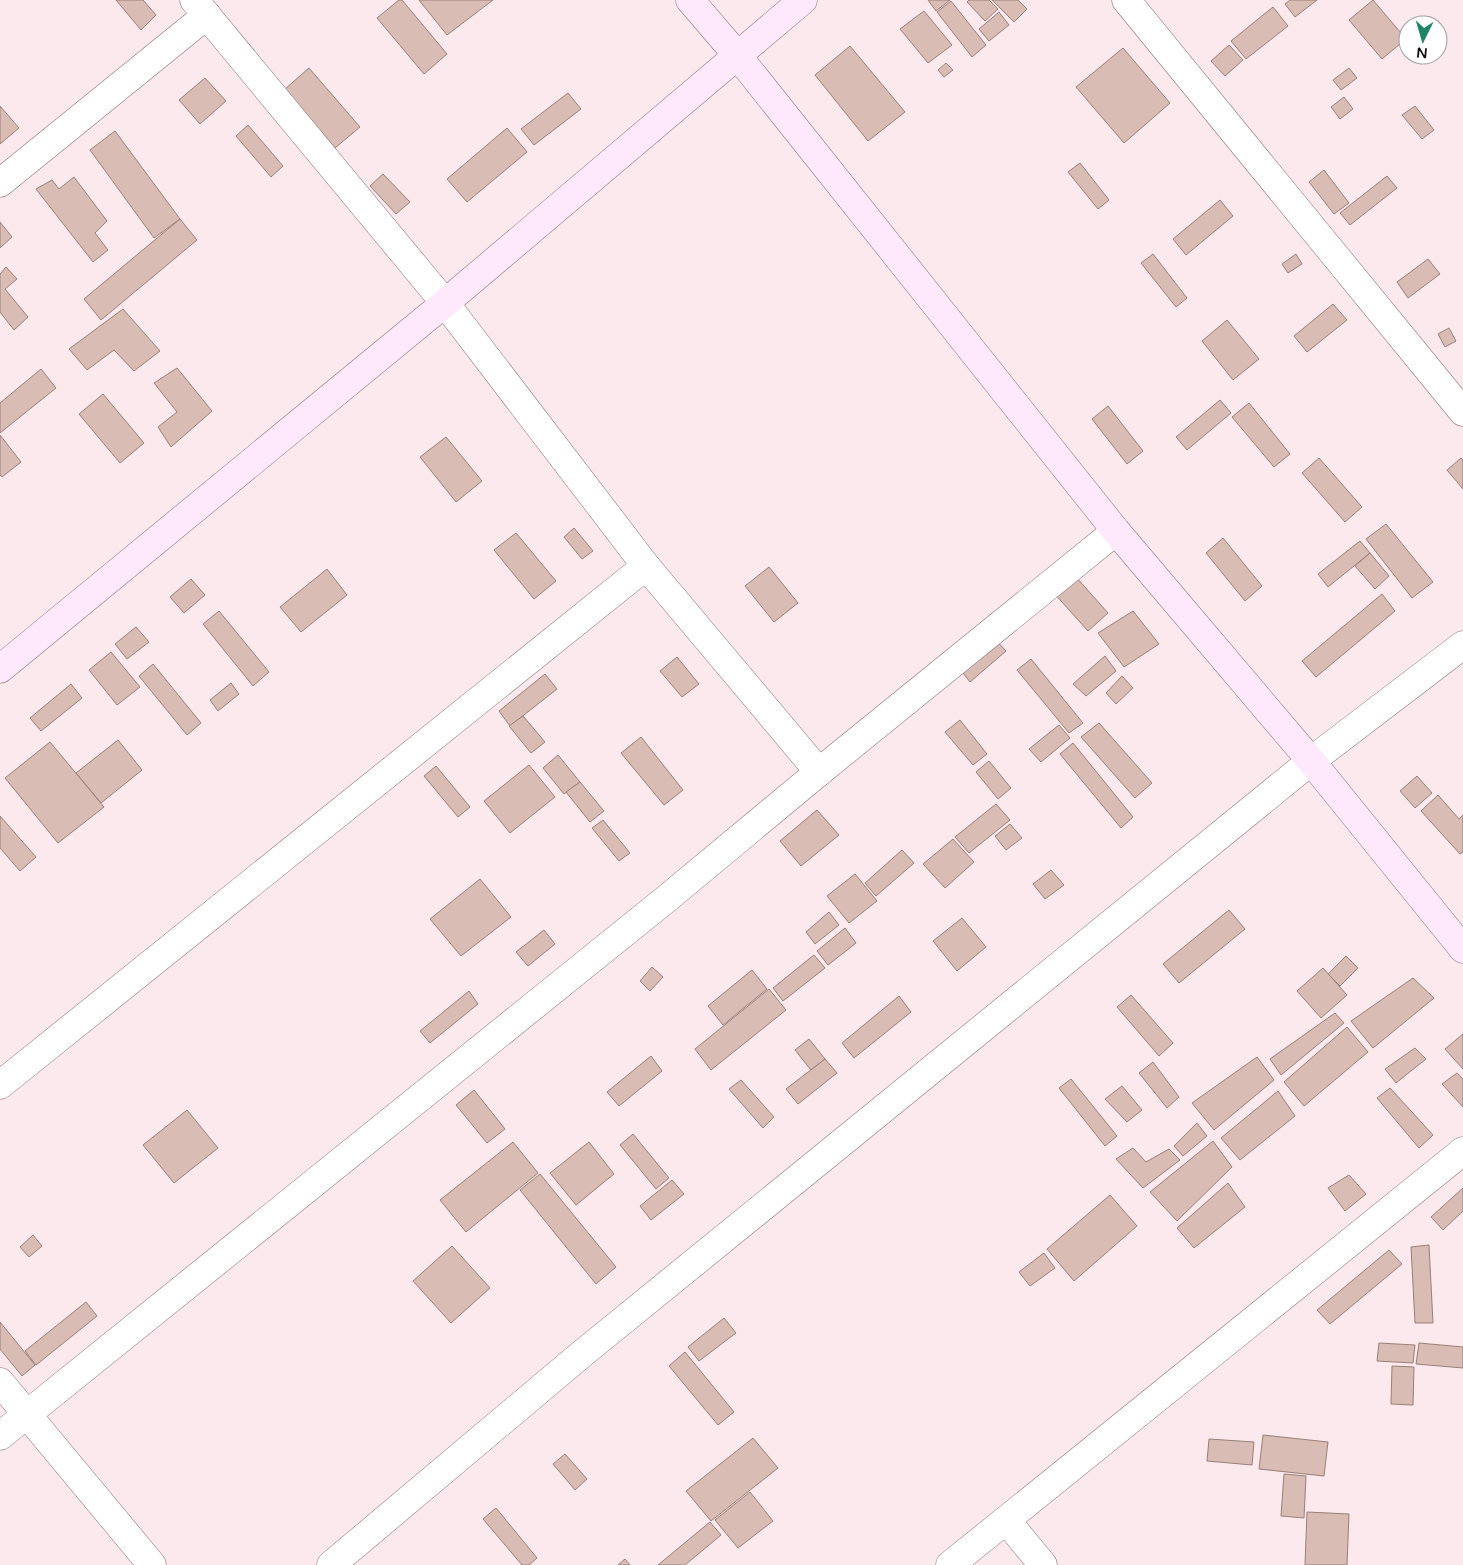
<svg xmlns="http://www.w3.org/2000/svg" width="1463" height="1565" font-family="'Varela Round',sans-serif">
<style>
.building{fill:#d9bcb4;stroke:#9a7f78}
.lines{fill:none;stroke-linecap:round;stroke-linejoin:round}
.street-casing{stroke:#8d7278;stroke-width:29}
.secondary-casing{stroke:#8d7278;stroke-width:29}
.street{stroke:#fff;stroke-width:28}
.secondary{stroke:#fde9fb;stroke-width:28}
</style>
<rect width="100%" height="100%" fill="#fbe9ed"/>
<g class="building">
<path d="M116,0H143L156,15L141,30Z"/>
<path d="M399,0H402L447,54L424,74L377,18Z"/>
<path d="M419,0H493L447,35Z"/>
<path d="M928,0H950L936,11Z"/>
<path d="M969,0H989L998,9L985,21L967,2Z"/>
<path d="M992,0H1018L1027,9L1014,22Z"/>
<path d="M1290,0H1317L1295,17L1285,4Z"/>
<path d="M1373,0L1406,39L1382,59L1349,20Z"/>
<path d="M951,1L986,45L972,57L937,12Z"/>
<path d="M1273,7L1288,26L1246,59L1231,41Z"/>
<path d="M924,11L952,45L928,63L900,29Z"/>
<path d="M999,12L1009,25L989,41L979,29Z"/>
<path d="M1229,45L1243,60L1225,76L1211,61Z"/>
<path d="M850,46L905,112L868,141L815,75Z"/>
<path d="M1123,48L1170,103L1124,143L1076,87Z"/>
<path d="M946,63L953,70L944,77L938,70Z"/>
<path d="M309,68L360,127L335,148L285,89Z"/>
<path d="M1349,68L1357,78L1341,90L1333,80Z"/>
<path d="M205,78L226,101L200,124L179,100Z"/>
<path d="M568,93L581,109L534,145L521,129Z"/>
<path d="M1344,97L1353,109L1340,119L1331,107Z"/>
<path d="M0,106L19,128L0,144Z"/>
<path d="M1415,106L1434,130L1422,139L1402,115Z"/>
<path d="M248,125L283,166L271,177L236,136Z"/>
<path d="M507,128L527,152L467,202L447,179Z"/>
<path d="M115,131L180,219L154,238L90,150Z"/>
<path d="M1080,163L1109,200L1098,209L1068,172Z"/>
<path d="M1324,170L1349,203L1334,214L1309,182Z"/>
<path d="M383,174L410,202L396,214L370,186Z"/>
<path d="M1387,176L1397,188L1350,225L1340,213Z"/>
<path d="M74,177L107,221L95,233L108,250L93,262L36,189L52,180L59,189Z"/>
<path d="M1220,200L1233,216L1186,255L1173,239Z"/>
<path d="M180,219L197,240L101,320L84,299Z"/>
<path d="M0,222L12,237L0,248Z"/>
<path d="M1153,254L1187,298L1176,307L1141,263Z"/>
<path d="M1296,254L1302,264L1288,273L1282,264Z"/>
<path d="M1428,259L1440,274L1408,298L1397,282Z"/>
<path d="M6,267L17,279L5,289L28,317L14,330L0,312V274Z"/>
<path d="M1333,304L1347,320L1307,352L1294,336Z"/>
<path d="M123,309L160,351L134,371L114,350L87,370L69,349Z"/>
<path d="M1227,320L1259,359L1233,380L1202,341Z"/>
<path d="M1449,328L1456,341L1445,347L1438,334Z"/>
<path d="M177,368L212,411L171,447L158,427L177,412L154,383Z"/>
<path d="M41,369L56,388L0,433V403Z"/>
<path d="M103,394L144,443L120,463L79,414Z"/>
<path d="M1220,400L1231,413L1187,450L1176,437Z"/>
<path d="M1249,403L1290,454L1274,467L1232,417Z"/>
<path d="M1108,406L1143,451L1127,464L1092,419Z"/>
<path d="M0,435L21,462L2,477L0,475Z"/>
<path d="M446,437L482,481L456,502L420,457Z"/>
<path d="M1319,458L1362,507L1345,522L1302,473Z"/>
<path d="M1461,458L1463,460V489L1447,470Z"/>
<path d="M1386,524L1433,582L1412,598L1366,539Z"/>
<path d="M574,528L593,551L582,559L564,537Z"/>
<path d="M516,533L556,581L534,599L494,550Z"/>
<path d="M1223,538L1262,586L1245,601L1206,553Z"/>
<path d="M1360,541L1370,553L1328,587L1318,574Z"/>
<path d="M1370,553L1389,576L1375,589L1355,566Z"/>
<path d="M769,567L798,603L774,622L745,586Z"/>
<path d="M327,569L347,595L301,632L280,607Z"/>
<path d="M1076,577L1108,613L1088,631L1053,592Z"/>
<path d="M191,579L205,595L184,613L170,597Z"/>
<path d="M1382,594L1395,611L1316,677L1302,661Z"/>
<path d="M219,611L269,672L253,686L203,624Z"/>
<path d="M1133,611L1159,644L1124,667L1098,633Z"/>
<path d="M136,627L149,642L127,659L115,644Z"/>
<path d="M994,638L1006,651L970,682L960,669Z"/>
<path d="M111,652L140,687L117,705L89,670Z"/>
<path d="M1105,656L1116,671L1086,696L1073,684Z"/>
<path d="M677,657L699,684L682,697L660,671Z"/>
<path d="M1031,659L1083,723L1069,733L1017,670Z"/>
<path d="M153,664L201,723L187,735L139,676Z"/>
<path d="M545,674L557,689L510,726L499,711Z"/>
<path d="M1122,676L1133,688L1116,704L1106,693Z"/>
<path d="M231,683L239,694L218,711L210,700Z"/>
<path d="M71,684L82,698L41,731L30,718Z"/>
<path d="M523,716L545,742L531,753L509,726Z"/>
<path d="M960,720L987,754L973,765L945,732Z"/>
<path d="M1099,723L1152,783L1135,798L1081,737Z"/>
<path d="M1059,725L1070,738L1041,762L1029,749Z"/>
<path d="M641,737L683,790L664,805L621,753Z"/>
<path d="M118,740L142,770L101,803L76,773Z"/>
<path d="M50,742L104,807L58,843L5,778Z"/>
<path d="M1073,743L1133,817L1121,828L1060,754Z"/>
<path d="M558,755L580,782L564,794L543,768Z"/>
<path d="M989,761L1011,788L998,799L976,772Z"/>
<path d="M529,765L555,797L510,833L484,801Z"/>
<path d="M436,766L470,807L458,817L424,776Z"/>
<path d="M1417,776L1432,793L1415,808L1400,791Z"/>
<path d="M580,782L604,811L590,822L566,792Z"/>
<path d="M1438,795L1459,819L1463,815V852L1460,854L1421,811Z"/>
<path d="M996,804L1010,820L969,853L955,837Z"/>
<path d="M817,810L839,835L801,866L780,841Z"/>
<path d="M0,816L36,857L20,871L0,848Z"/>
<path d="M603,820L630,853L619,861L592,828Z"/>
<path d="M1010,824L1022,838L1006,850L995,836Z"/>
<path d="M953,839L974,862L945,888L923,864Z"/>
<path d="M902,850L914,863L876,896L865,883Z"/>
<path d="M1051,870L1064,885L1045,899L1033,884Z"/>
<path d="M855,874L877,901L849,923L827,896Z"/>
<path d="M480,879L511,917L461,956L430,919Z"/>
<path d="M1229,910L1245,929L1179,983L1163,964Z"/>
<path d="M829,912L839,925L815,944L806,932Z"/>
<path d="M962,918L986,947L957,971L933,941Z"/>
<path d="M845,928L856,943L828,965L817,951Z"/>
<path d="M544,930L555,944L528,966L516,952Z"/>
<path d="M814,955L825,968L783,1001L773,988Z"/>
<path d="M1346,956L1358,968L1340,986L1328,974Z"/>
<path d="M652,967L663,977L650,991L640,981Z"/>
<path d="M1323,968L1347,995L1321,1018L1297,991Z"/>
<path d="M752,970L767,989L723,1025L708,1006Z"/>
<path d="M1413,978L1434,998L1373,1048L1351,1021Z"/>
<path d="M769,989L786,1010L711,1070L695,1049Z"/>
<path d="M469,991L478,1004L430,1043L420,1031Z"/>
<path d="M1131,995L1173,1043L1159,1056L1117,1007Z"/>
<path d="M899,996L911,1012L854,1058L842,1043Z"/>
<path d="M1335,1013L1344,1023L1281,1075L1270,1059Z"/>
<path d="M1347,1027L1368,1052L1304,1106L1284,1082Z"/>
<path d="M1463,1034V1069L1445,1049Z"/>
<path d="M809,1039L825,1059L811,1070L795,1050Z"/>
<path d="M1415,1048L1426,1059L1396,1083L1385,1069Z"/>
<path d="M651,1056L662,1071L619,1106L607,1092Z"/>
<path d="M1257,1057L1274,1080L1214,1130L1192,1103Z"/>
<path d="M825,1059L837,1073L798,1104L786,1089Z"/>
<path d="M1153,1062L1179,1097L1167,1108L1139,1073Z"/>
<path d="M1457,1073L1463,1079V1107L1442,1084Z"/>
<path d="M1071,1079L1117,1136L1105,1146L1059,1088Z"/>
<path d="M741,1080L774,1117L763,1128L729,1089Z"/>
<path d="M1122,1086L1142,1110L1127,1122L1105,1099Z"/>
<path d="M1390,1088L1433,1135L1419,1148L1377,1098Z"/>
<path d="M474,1090L505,1129L487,1143L456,1105Z"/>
<path d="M1278,1091L1295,1116L1240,1160L1221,1138Z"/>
<path d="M187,1110L218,1148L174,1183L143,1145Z"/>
<path d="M1197,1123L1207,1136L1183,1156L1174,1146Z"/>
<path d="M633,1134L669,1178L656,1189L620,1145Z"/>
<path d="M1213,1141L1232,1167L1177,1221L1150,1192Z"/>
<path d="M513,1142L538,1173L466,1232L440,1200Z"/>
<path d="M589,1142L614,1174L576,1205L550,1173Z"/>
<path d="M1133,1148L1146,1162L1169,1149L1180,1160L1143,1188L1116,1159Z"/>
<path d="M540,1174L616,1267L596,1284L520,1190Z"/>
<path d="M1349,1175L1366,1194L1345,1211L1328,1188Z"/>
<path d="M672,1180L684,1194L651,1220L640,1206Z"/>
<path d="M1228,1183L1245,1207L1194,1248L1177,1228Z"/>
<path d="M1463,1188V1211L1443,1230L1431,1217Z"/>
<path d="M1110,1195L1137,1226L1074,1281L1047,1249Z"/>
<path d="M33,1235L42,1246L29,1257L20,1247Z"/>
<path d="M1429,1245L1433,1323H1415L1411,1247Z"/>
<path d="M452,1246L490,1288L451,1323L413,1281Z"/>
<path d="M1389,1250L1402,1264L1330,1324L1317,1310Z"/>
<path d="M1044,1253L1055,1268L1030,1286L1019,1272Z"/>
<path d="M86,1302L97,1316L36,1365L25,1351Z"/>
<path d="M724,1318L736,1333L699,1361L688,1347Z"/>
<path d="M0,1322L35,1365L22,1376L0,1349Z"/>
<path d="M1379,1343L1415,1345L1413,1363L1377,1361Z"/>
<path d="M1419,1343L1463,1347V1368L1416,1364Z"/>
<path d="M685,1352L734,1412L718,1425L669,1366Z"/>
<path d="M1392,1366L1414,1367L1413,1405L1391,1404Z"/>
<path d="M1263,1435L1328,1442L1324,1476L1259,1469Z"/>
<path d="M753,1438L778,1468L711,1521L686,1491Z"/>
<path d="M1209,1439L1254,1442L1252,1465L1207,1461Z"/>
<path d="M565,1454L587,1479L575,1490L553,1464Z"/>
<path d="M1284,1474L1306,1476L1304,1518L1281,1516Z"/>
<path d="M750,1492L773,1521L738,1548L715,1520Z"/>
<path d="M496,1508L537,1558L529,1565H522L483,1519Z"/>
<path d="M1307,1512L1349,1514L1347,1565H1305Z"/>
<path d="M710,1522L721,1535L685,1565H658Z"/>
<path d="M625,1559L630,1565H618Z"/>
</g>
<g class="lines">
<g class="street-casing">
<g id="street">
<path d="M194,0L445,303L646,566L819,772"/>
<path d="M1126,0L1463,412"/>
<path d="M0,183L207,15"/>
<path d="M0,1085L646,566"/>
<path d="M0,1382L152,1565"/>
<path d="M0,1436L665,900L819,772L1116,531"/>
<path d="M331,1565L583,1353L1311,761L1463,645"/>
<path d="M950,1565L1006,1520"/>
<path d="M1043,1565L1006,1520L1463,1151"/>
</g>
</g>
<g class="secondary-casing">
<g id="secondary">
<path d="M690,0L737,55L1116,531L1311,761L1463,949"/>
<path d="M0,669L445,303L803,0"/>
</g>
</g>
<use href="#street" class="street"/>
<use href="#secondary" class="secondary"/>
</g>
<g transform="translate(1423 40) rotate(185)"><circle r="24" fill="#ffffff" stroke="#a39fa0"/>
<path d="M0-4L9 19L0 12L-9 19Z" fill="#1d8560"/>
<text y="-8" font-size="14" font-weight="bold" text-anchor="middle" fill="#190f12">N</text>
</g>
</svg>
